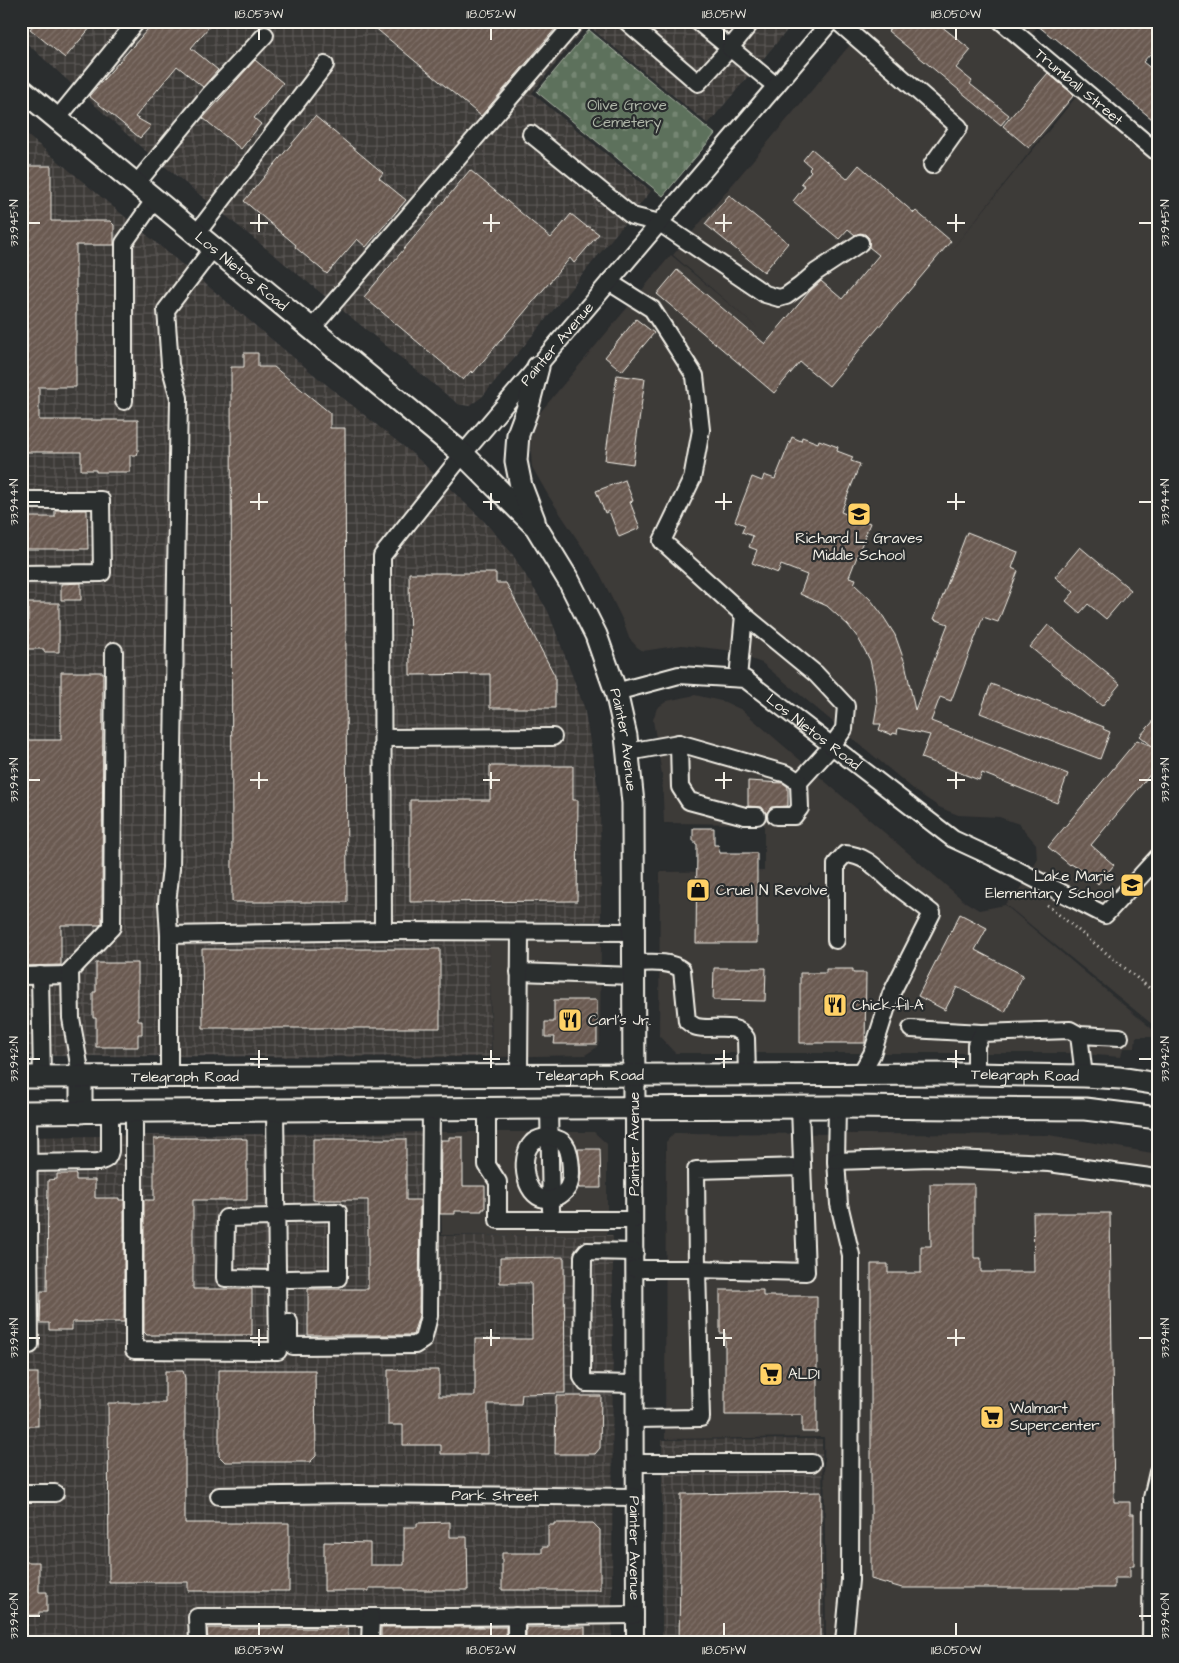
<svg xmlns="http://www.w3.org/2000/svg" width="1179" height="1663" font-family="'Architects Daughter',sans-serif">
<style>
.built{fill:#3d3a38}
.industrial{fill:url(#industrial-grid)}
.cemetery{fill:url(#cemetery-stones);stroke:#a8b1a2}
.building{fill:url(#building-hatch);stroke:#f4f1e8}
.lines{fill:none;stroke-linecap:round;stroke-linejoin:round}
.minor-casing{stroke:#f4f1e8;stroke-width:20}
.major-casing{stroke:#f4f1e8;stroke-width:25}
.path{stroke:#f4f1e8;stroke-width:3;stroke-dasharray:1 4;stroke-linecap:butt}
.minor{stroke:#2a2d2e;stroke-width:16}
.major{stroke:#2a2d2e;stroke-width:21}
.ticks{fill:none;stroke:#f4f1e8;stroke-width:2}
.labels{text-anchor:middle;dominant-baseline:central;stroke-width:4.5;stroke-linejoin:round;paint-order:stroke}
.street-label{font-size:15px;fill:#f4f1e8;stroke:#2a2d2e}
.park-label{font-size:15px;fill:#b0b7a9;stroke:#2a2d2e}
.poi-label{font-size:15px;fill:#f4f1e8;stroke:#2a2d2e;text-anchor:start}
.neatline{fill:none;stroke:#f4f1e8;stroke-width:2}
.ticks-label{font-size:12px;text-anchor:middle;fill:#f4f1e8}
</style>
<defs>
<pattern id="industrial-grid" width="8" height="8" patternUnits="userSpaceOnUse" patternTransform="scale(1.25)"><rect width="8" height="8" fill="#3d3a38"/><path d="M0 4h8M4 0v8" fill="none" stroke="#5a5755"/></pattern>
<pattern id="cemetery-stones" width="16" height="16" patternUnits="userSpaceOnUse" patternTransform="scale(1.25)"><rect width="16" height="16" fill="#5d715b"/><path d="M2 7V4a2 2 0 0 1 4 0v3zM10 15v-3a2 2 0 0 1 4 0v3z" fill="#758673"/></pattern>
<pattern id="building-hatch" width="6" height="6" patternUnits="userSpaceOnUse" patternTransform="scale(1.25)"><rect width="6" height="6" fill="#6a5a51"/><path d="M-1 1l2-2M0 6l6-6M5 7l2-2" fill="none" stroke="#80726a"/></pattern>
</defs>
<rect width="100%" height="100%" fill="#2a2d2e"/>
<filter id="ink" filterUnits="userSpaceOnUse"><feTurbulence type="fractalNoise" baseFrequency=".02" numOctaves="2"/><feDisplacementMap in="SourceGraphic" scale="10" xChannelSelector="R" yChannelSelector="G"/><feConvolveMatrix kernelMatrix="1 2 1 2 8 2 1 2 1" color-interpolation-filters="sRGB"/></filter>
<g filter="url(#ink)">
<g class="built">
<path d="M870,21H1042L1020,48L1075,95L949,253L1076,97L1158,165V1029L1005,904L1026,883L1037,860L1036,844L1019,824L999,817L958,815L939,807L917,792L762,663L726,650L682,645L643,651L637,647L629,638L623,621L600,574L548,495L532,467L530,440L538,415L671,255L761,331L673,255Z"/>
<path d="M695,695L725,702L742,710L964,901L979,910L1005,905L1158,1034V1037H1136L1135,1048H1123L1121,1057L1068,1053H675L659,1036L660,872L764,871V824L664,823L662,774L653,720L657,708L667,701Z"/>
<path d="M601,941L600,1041L596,1048L585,1055L492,1057L489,942Z"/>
<path d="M439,1132H594L607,1144V1235H442Z"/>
<path d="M674,1133L1049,1135L1158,1154V1642H826L824,1437L665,1439L666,1142Z"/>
</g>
<g class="industrial">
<path d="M21,21H795L708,124L587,25L532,93L651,191L482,397L469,406L458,404L142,148L21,38Z"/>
<path d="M21,130L317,377L413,454L483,520L511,552L548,611L584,707L600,799L601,921H489L491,1057L21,1056Z"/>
<path d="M438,1132L440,1236L613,1235L612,1642H21V1137Z"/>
<path d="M822,1439L824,1642H662V1440Z"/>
</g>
<path class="cemetery" d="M589,30L715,134L663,196L537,92Z"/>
<g class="building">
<path d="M36,21H96L65,58L30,29Z"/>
<path d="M155,21H214L191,48L218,70L203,87L177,66L135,117L151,126L140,138L89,96Z"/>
<path d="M367,21H562L481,116Z"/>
<path d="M896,21H935L971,50L956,68L972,81L970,84L1009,115L1001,125L888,31Z"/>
<path d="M1032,21H1158V45L1143,62L1158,74V124L1055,38H1053Z"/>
<path d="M255,60L283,83L254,118L261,124L241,149L203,118Z"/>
<path d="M1048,73L1074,95L1029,148L1003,126Z"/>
<path d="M315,116L383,173L379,178L406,200L366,247L357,239L327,274L295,247L296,245L244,201Z"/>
<path d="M812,149L847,179L859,165L914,213L916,211L951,241L829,386L800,362L774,393L657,294L677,270L765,344L809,292L821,281L842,299L879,255L869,247V238L865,234L860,233L855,235L848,229L839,239L793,201L805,186L801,183L811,171L809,169L811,167L803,160Z"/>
<path d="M21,166H51V221H110L114,225V245H76V387H39V420H138V452L137,455H130V472H96V470H81V452H24V450H21V363H27V245L26,196H21Z"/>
<path d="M470,170L551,238L571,214L587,227L588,226L599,234L574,263L570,258L473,373L471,371L463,380L364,297Z"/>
<path d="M729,195L788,243L764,272L705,224Z"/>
<path d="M636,319L654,333L622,371L605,357Z"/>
<path d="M244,353H258V367H274L330,413V428H345L347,902H232L231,367H244Z"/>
<path d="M617,375L645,379L633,464L605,460Z"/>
<path d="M792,437L801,441L802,437L818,443L819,440L838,447L837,451L853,457L851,461L860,464L841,512L870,523L849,577L856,579L854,584L871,600L881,613L895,635L905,663L915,710L948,624L934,619L967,532L1018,552L1012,568L1018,571L998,622L983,617L951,701L940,697L931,721L1068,774L1057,803L982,773L979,780L921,758L930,735L898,728L897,734L893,733L892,735L879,730L881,724H874L877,705L875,683L870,660L858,638L848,625L827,606L800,594L807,575L781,565L778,573L752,563L757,550L749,547L753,536L742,532L745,525L735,521L752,477L762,481L764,475L775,479Z"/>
<path d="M625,480L633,501L630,502L640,528L619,537L609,511L605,513L596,491Z"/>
<path d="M55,510H87L88,549H21V517H55Z"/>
<path d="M1080,547L1131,590L1106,619L1088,604L1080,613L1066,601L1074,592L1055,577Z"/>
<path d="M409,573H496V583H506L555,676V708H490V674L410,675Z"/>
<path d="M81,583V600H61V584Z"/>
<path d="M28,603H59V652H44V649H28Z"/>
<path d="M1048,625L1120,684L1102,706L1030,647Z"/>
<path d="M61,672H103L102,923L100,925H61V965L21,966V740H61Z"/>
<path d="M991,684L1104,727L1103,729L1110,732L1100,759L980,713Z"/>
<path d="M1158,716V765L1091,845L1114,865L1098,884L1086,873L1071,864L1070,865L1048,847L1137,740L1152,746L1140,736Z"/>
<path d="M490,766H573V800H578L577,901L410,902V800H490Z"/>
<path d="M748,781L783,783L788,787V806L771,807L766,814L762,807L748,806Z"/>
<path d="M693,828H714V845H718L720,853H757V943H696L697,844H695V841H693Z"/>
<path d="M960,914L987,928L975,950L1023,975L1005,1012L957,987L945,1010L918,996Z"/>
<path d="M202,949H440V1028H203Z"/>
<path d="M96,963H138V1021H142V1034H138V1047H96V1018H93V992H96Z"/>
<path d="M714,968H766L765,1001L713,1000Z"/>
<path d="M826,969H853V973H866L865,1043H800V973H826Z"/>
<path d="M554,1000H597V1044H554L555,1037H545V1022H554Z"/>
<path d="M449,1137H463V1186H485V1209H482V1211H455V1214H440L441,1140H449Z"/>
<path d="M159,1138H242V1139H247V1200H193V1289H252V1335H147L144,1332V1200H154V1139H159Z"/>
<path d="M313,1139H406V1200H420L419,1315L413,1335H308V1289H368V1200H313Z"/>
<path d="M578,1149H600L601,1188H579L581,1173Z"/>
<path d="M57,1174H76V1180H95V1198H119V1200H124V1322H72V1330H49V1323H40L41,1291H47L48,1180L57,1179Z"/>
<path d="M930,1184H974V1258H981V1272H1034L1033,1213H1110L1114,1502H1130V1514H1134V1566H1130V1578H1114V1588H902L871,1579V1264H888V1273H921V1246H931Z"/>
<path d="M564,1257L565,1393L522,1394L521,1404H488V1454H441V1445H403V1425H388V1370H439V1396H475V1339H532L531,1283H500V1258Z"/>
<path d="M720,1290H763V1296H817V1432H802V1415H725V1333H720Z"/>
<path d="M219,1370H315L316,1456L310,1462H225L219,1456Z"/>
<path d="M165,1371H183L185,1378V1523H289V1591H188V1582H109L108,1403H165Z"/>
<rect x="21" y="1373" width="17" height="53"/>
<path d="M556,1396H601L600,1448L595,1454H555Z"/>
<path d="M821,1492L820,1639L728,1637V1642H679L681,1494Z"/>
<path d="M450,1522V1537H467L468,1590H404V1588H369V1591H324V1542L370,1543V1565H404V1527H417V1523Z"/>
<path d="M554,1523H593L600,1530V1590H502V1553H542V1547H548V1525H554Z"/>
<path d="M21,1562H39V1592H47V1612H39V1615H21Z"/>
<rect x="381" y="1627" width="125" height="15"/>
<rect x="526" y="1627" width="59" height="15"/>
<path d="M207,1628H348V1642H208Z"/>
</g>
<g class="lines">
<g class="minor-casing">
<g id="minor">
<path d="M626,21L698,83L730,48L697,21"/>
<path d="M752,21L730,48L776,86"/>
<path d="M837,21L959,127L932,165"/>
<path id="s1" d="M1001,21L1158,153"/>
<path d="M57,119L137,21"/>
<path d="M531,134L632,216L660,223L765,294L779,298L786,296L800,286L816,272L860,243"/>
<path d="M137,183L209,95L265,35"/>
<path d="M197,233L325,65"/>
<path d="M609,282L652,309L695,376L701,430L692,479L662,541L744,615"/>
<path d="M312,328L576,21"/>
<path d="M124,401V243L155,199"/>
<path d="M21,500H101L102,573L21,574"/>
<path d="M738,678L744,615L816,674L846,706L844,729L832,746L799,782L800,808L794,816H776"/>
<path id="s2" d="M616,692L679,675L745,679L953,839L992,857L1105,915L1158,857"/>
<path d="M383,738L553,737"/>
<path d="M679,743L680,787L689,801L745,816H757"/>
<path d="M628,752L679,743L787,774L799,782"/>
<path d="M383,931L634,932"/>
<path d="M169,935L167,903L171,868L179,398L170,365L166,310L214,247"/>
<path d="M836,940V864L845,854C867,855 879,871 894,884C906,894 920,903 932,913L891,994L872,1054L860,1075"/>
<path d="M634,963C649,963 670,960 682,970L687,1021C690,1023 693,1026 697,1027C713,1031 736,1021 746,1038L747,1075"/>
<path d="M519,972L634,976"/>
<path d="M40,975L42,1077"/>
<path d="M21,976L70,975"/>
<path d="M911,1029L982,1033"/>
<path d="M1079,1035L1084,1076"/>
<path d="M976,1074V1045L982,1033L1070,1030L1079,1035L1120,1037"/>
<path d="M519,1075L520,932"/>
<path d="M81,1076L71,1018L70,971L112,927L114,651"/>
<path id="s3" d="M169,1076V935L383,931L382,556L463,454L831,21"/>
<path id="s4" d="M634,1107L635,1642"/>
<path d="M837,1107L836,1161L839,1204L851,1255L850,1580L844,1642"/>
<path d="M549,1108L551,1210"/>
<path d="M487,1109V1165L498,1182V1220H634"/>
<path d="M134,1111V1350L278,1351L275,1110"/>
<path d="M28,1112L30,1345"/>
<path d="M549,1136C553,1138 560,1139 563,1142C571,1148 572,1173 570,1182C568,1191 559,1198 551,1199C524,1203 518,1157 532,1143C536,1138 543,1138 549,1136Z"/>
<path d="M836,1161L931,1158L1049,1163L1150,1177L1158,1180"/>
<path d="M21,1163L98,1162C106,1160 108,1159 110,1151V1111"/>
<path d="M287,1213L338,1212V1278L288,1279"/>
<path d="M277,1217L226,1218L225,1278L278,1279"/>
<path d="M635,1252L587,1251L583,1256L582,1377L586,1383L635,1384"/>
<path d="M635,1269H697L696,1170L802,1167"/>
<path d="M289,1322V1342L293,1346L415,1345L423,1340L429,1316L431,1109"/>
<path d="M635,1419L701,1418L697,1269L806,1272L800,1108"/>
<path d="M635,1463H812"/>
<path d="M21,1493H55"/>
<path id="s5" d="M219,1496L356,1494L635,1497"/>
<path d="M516,1616V1642"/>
<path d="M198,1642L197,1617H454L635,1615"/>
<path d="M370,1642L371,1617"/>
<path d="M1151,1642L1152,1498L1158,1472"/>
</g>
</g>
<g class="major-casing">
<g id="major">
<path id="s6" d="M21,89L463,454L536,527L569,581L596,635L616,692L626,736L633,803L634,1107"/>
<path d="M534,520L521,486L516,461L518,434L527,410L538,367"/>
<path d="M81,1076V1112"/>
<path id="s7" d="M21,1077L976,1074L1084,1076L1120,1078L1158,1084"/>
<path d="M21,1112L549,1108L837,1107L1085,1109L1158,1118"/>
</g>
</g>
<path class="path" d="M1047,905L1158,995"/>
<use href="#minor" class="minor"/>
<use href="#major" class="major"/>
</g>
</g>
<path class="ticks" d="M259,28V40M491,28V40M724,28V40M956,28V40M259,214V232M491,214V232M724,214V232M956,214V232M28,223H40M250,223H268M483,223H500M715,223H732M947,223H965M1139,223H1152M259,493V510M491,493V510M724,493V510M956,493V510M28,502H40M250,502H268M483,502H500M715,502H732M947,502H965M1139,502H1152M259,772V789M491,772V789M724,772V789M956,772V789M28,780H40M250,780H268M483,780H500M715,780H732M947,780H965M1139,780H1152M259,1050V1068M491,1050V1068M724,1050V1068M956,1050V1068M28,1059H40M250,1059H268M483,1059H500M715,1059H732M947,1059H965M1139,1059H1152M259,1329V1346M491,1329V1346M724,1329V1346M956,1329V1346M28,1338H40M250,1338H268M483,1338H500M715,1338H732M947,1338H965M1139,1338H1152M28,1616H40M1139,1616H1152M259,1623V1636M491,1623V1636M724,1623V1636M956,1623V1636"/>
<defs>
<g id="school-square" transform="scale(1.25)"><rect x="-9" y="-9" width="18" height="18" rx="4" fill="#ffd166" stroke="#2a2d2e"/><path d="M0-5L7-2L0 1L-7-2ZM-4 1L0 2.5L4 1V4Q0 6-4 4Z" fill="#111"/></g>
<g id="shop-square" transform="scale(1.25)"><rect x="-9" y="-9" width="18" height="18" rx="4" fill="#ffd166" stroke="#2a2d2e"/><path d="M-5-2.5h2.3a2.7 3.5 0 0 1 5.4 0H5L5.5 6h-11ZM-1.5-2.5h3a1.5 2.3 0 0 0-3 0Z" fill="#111"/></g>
<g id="restaurant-square" transform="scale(1.25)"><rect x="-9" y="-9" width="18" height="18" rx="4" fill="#ffd166" stroke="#2a2d2e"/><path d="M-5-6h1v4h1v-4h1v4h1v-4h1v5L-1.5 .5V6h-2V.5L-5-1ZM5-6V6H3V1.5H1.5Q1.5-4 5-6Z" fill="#111"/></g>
<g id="supermarket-square" transform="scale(1.25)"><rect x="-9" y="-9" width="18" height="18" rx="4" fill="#ffd166" stroke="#2a2d2e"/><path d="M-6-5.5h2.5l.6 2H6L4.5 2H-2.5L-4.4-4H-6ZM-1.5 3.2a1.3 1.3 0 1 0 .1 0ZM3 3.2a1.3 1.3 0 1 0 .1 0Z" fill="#111"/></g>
</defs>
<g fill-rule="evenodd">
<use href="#school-square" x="859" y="514"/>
<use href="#school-square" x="1132" y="885"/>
<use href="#shop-square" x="698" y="890"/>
<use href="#restaurant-square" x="835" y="1005"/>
<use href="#restaurant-square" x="570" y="1020"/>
<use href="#supermarket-square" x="771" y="1374"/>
<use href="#supermarket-square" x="992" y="1417"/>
</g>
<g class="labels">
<g class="street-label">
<text stroke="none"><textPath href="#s1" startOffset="102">Trumball Street</textPath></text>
<text stroke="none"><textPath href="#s6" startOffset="286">Los Nietos Road</textPath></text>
<text stroke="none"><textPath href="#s3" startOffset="1005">Painter Avenue</textPath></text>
<text stroke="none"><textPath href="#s2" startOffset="218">Los Nietos Road</textPath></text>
<text stroke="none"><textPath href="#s6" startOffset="909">Painter Avenue</textPath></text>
<text stroke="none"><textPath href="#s7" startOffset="569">Telegraph Road</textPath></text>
<text stroke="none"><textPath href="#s7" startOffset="1004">Telegraph Road</textPath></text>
<text stroke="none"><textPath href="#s7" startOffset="164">Telegraph Road</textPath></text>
<text transform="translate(634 1144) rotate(-90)">Painter Avenue</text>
<text stroke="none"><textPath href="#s5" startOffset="276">Park Street</textPath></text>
<text stroke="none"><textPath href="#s4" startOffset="441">Painter Avenue</textPath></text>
</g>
<g class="park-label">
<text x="627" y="105">Olive Grove<tspan x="627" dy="17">Cemetery</tspan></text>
</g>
<g class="poi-label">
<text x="859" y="538" text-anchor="middle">Richard L. Graves<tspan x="859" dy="17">Middle School</tspan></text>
<text x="1114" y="876" text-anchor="end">Lake Marie<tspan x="1114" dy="17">Elementary School</tspan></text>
<text x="716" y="890">Cruel N Revolve</text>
<text x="852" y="1005">Chick-fil-A</text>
<text x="588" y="1020">Carl's Jr.</text>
<text x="788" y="1374">ALDI</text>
<text x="1010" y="1408">Walmart<tspan x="1010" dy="17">Supercenter</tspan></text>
</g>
</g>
<rect width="1179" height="1663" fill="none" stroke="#2a2d2e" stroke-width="55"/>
<rect x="28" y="28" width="1124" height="1608" class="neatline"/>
<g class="ticks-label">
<text x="259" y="18">118.053°W</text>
<text x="491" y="18">118.052°W</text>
<text x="724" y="18">118.051°W</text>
<text x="956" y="18">118.050°W</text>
<text transform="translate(14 223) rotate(-90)" y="4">33.945°N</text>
<text transform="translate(1165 223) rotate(-90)" y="4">33.945°N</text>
<text transform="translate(14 502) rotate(-90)" y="4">33.944°N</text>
<text transform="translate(1165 502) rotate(-90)" y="4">33.944°N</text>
<text transform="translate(14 780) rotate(-90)" y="4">33.943°N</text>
<text transform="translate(1165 780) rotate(-90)" y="4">33.943°N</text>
<text transform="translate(14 1059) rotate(-90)" y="4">33.942°N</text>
<text transform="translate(1165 1059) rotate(-90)" y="4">33.942°N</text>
<text transform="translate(14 1338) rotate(-90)" y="4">33.941°N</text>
<text transform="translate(1165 1338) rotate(-90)" y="4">33.941°N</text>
<text transform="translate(14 1616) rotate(-90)" y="4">33.940°N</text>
<text transform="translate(1165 1616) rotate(-90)" y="4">33.940°N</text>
<text x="259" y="1654">118.053°W</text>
<text x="491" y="1654">118.052°W</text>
<text x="724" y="1654">118.051°W</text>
<text x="956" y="1654">118.050°W</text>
</g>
</svg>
